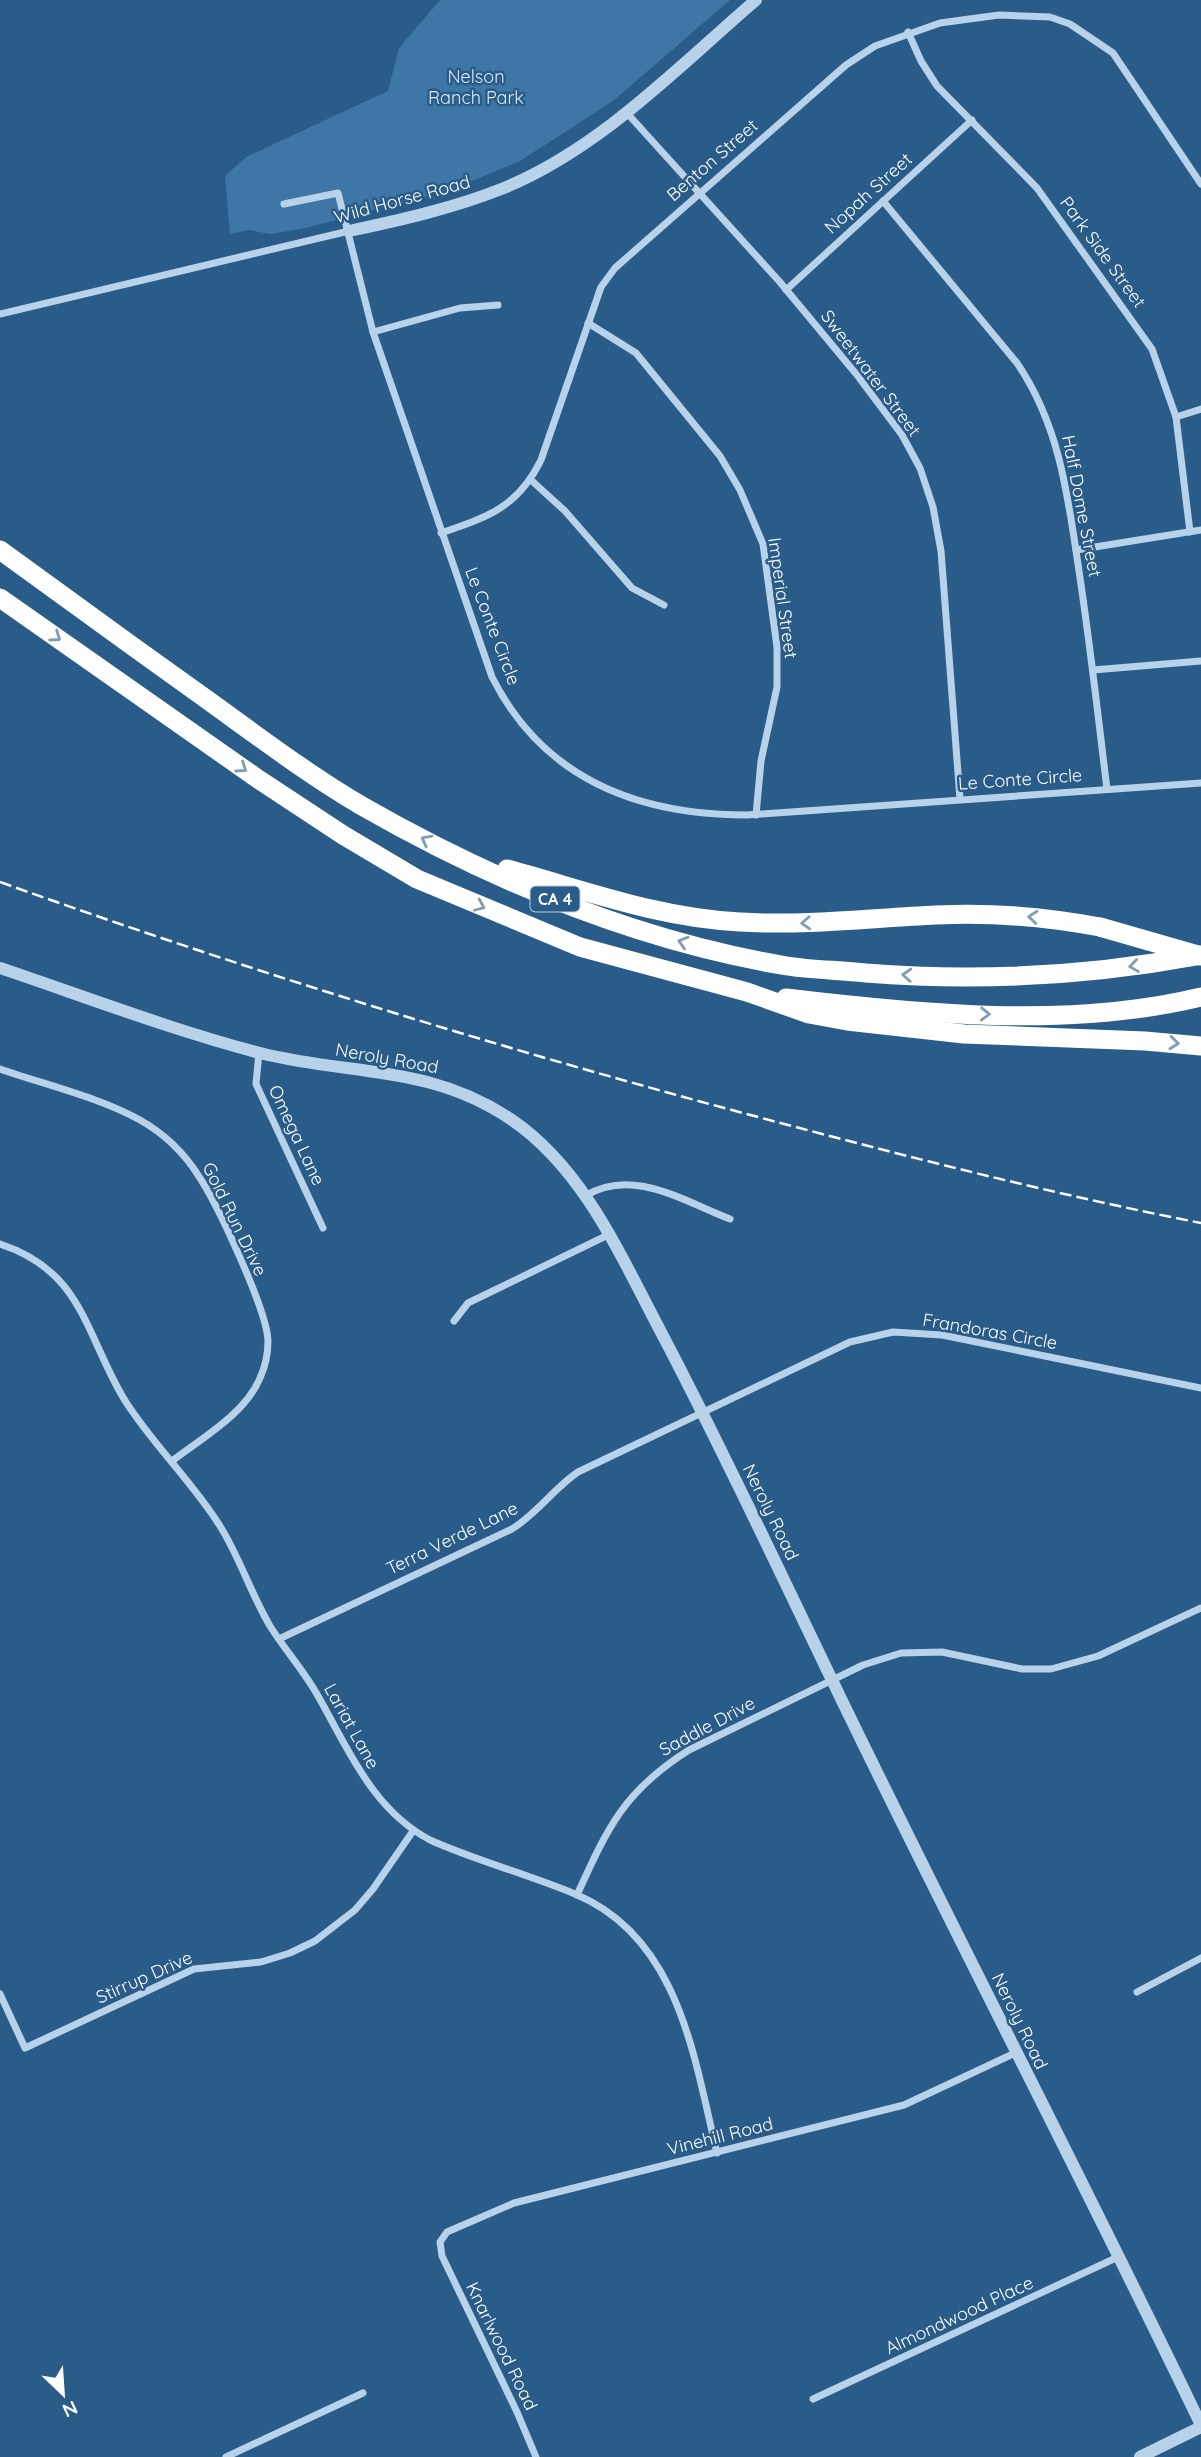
<svg xmlns="http://www.w3.org/2000/svg" width="1201" height="2457" font-family="Quicksand,sans-serif">
<style>
.green{fill:#3e76a6}
.lines{fill:none;stroke-linecap:round;stroke-linejoin:round}
.minor{stroke:#b7d2e9;stroke-width:7}
.tertiary{stroke:#b7d2e9;stroke-width:12}
.motorway{stroke:#fff;stroke-width:19}
.rail{stroke:#fff;stroke-width:2.5;stroke-dasharray:12 5;stroke-linecap:butt}
.motorway-bridge{stroke:#fff;stroke-width:19}
.oneway{stroke:#7f9db8}
.labels{text-anchor:middle;dominant-baseline:central;stroke-width:5;stroke-linejoin:round;paint-order:stroke}
.shield{fill:#295c89;stroke:#bfcedc;stroke-width:2}
.shield-label{font-size:16px;font-weight:bold;fill:#fff}
.park-label{font-size:18px;fill:#dbeaf7;stroke:#295c89}
.street-label{font-size:18px;fill:#fff;stroke:#295c89}
</style>
<rect width="100%" height="100%" fill="#295c89"/>
<path class="green" d="M440,0H730L613,101L520,161L453,189L306,228L270,234L249,230L230,234L225,176L246,157L388,91L399,48Z"/>
<g class="lines">
<g class="minor">
<path d="M908,32L921,61L937,86L1037,188L1152,349L1176,417L1190,532"/>
<path d="M626,112L779,281L857,375L902,435L920,468L933,507L941,551L960,799"/>
<path d="M883,201L1017,363C1060,426 1068,497 1079,571C1090,643 1098,716 1107,789"/>
<path d="M284,204L338,193L373,332L492,677C544,780 638,815 747,815L1201,783"/>
<path d="M786,290L972,120"/>
<path d="M0,314L349,231"/>
<path d="M588,323L636,353L720,456L740,490L763,544L777,647V687L761,761L756,815"/>
<path d="M373,332L460,308L498,305"/>
<path d="M1176,417L1201,409"/>
<path d="M531,480L565,511L632,588L664,605"/>
<path d="M441,533C488,517 518,507 541,460L601,287L615,268L846,65L875,46L940,23L999,15L1050,17L1070,24L1113,53L1201,184"/>
<path d="M1076,550L1201,530"/>
<path d="M1093,670L1201,661"/>
<path d="M259,1052L256,1084L323,1228"/>
<path d="M0,1069C46,1085 98,1097 140,1120C163,1133 184,1153 198,1175C217,1203 267,1310 268,1341C268,1353 265,1367 260,1378C245,1414 202,1438 172,1461"/>
<path d="M585,1196C633,1167 683,1201 730,1219"/>
<path d="M0,1244C83,1271 85,1334 124,1399C152,1444 192,1481 220,1526C240,1558 251,1594 270,1626C285,1650 304,1671 318,1696C349,1750 372,1809 430,1840C477,1861 527,1874 575,1894C679,1937 694,2057 717,2153"/>
<path d="M454,1321L468,1303L608,1235"/>
<path d="M279,1639L512,1529C538,1513 554,1488 578,1472L850,1342L893,1332L942,1335L1201,1388"/>
<path d="M577,1895C608,1827 624,1791 689,1750L863,1665L901,1653L942,1652L1022,1669H1051L1098,1656L1201,1608"/>
<path d="M1137,1992L1201,1958"/>
<path d="M0,1994L25,2048L194,1969L261,1962L290,1953L315,1941L355,1910L373,1889L413,1831"/>
<path d="M813,2399L1118,2257"/>
<path d="M226,2457L363,2393"/>
<path d="M536,2457L517,2412L442,2256L440,2242L447,2232L514,2203L904,2105L1015,2053"/>
</g>
<g class="tertiary">
<path d="M349,231C401,220 454,208 504,188C601,148 678,67 756,0"/>
<path d="M0,968C86,997 172,1030 260,1053C351,1076 430,1064 512,1120C585,1170 622,1259 662,1334C722,1448 776,1564 832,1680C952,1929 1081,2175 1201,2425"/>
<path d="M1140,2457L1201,2427"/>
</g>
<g class="motorway">
<path d="M0,550C70,601 139,651 209,701C259,737 309,775 362,806C493,881 637,941 787,966C812,970 840,970 866,973C979,982 1089,976 1201,955"/>
<path d="M0,598L258,779L343,835L417,879L580,947L747,992L809,1014L847,1021L964,1034L1145,1041L1201,1046"/>
<path d="M507,869C585,890 658,918 740,922C805,926 871,918 936,915C992,912 1046,917 1100,927"/>
<path d="M786,998C920,1014 1069,1029 1201,997"/>
</g>
<path class="rail" d="M0,882C260,975 525,1056 792,1126C928,1162 1063,1196 1201,1223"/>
<path class="motorway-bridge" d="M1100,927L1201,956"/>
</g>
<defs><path id="oneway-chevron" d="M-2-3.5L2.5 0L-2 3.5" fill="none" stroke-width="1.6" stroke-linecap="round" stroke-linejoin="round" transform="scale(1.75)"/></defs>
<g class="oneway">
<use href="#oneway-chevron" transform="translate(56 637) rotate(35)"/>
<use href="#oneway-chevron" transform="translate(242 768) rotate(35)"/>
<use href="#oneway-chevron" transform="translate(426 840) rotate(-152)"/>
<use href="#oneway-chevron" transform="translate(480 906) rotate(23)"/>
<use href="#oneway-chevron" transform="translate(1033 917) rotate(-175)"/>
<use href="#oneway-chevron" transform="translate(806 923) rotate(177)"/>
<use href="#oneway-chevron" transform="translate(683 942) rotate(-163)"/>
<use href="#oneway-chevron" transform="translate(1134 966) rotate(172)"/>
<use href="#oneway-chevron" transform="translate(907 975) rotate(-177)"/>
<use href="#oneway-chevron" transform="translate(985 1014) rotate(1)"/>
<use href="#oneway-chevron" transform="translate(1174 1043) rotate(6)"/>
</g>
<g class="labels">
<rect class="shield" x="530.5" y="886.5" width="49" height="25" rx="5"/>
<g class="shield-label">
<text x="555" y="899">CA 4</text>
</g>
<g class="park-label">
<text x="476" y="76">Nelson<tspan x="476" dy="21">Ranch Park</tspan></text>
</g>
<g class="street-label">
<text transform="translate(712 160) rotate(-41)">Benton Street</text>
<text transform="translate(868 193) rotate(-42)">Nopah Street</text>
<text transform="translate(402 199) rotate(-15)">Wild Horse Road</text>
<text transform="translate(1103 252) rotate(54)">Park Side Street</text>
<text transform="translate(871 373) rotate(53)">Sweetwater Street</text>
<text transform="translate(1082 506) rotate(79)">Half Dome Street</text>
<text transform="translate(783 598) rotate(82)">Imperial Street</text>
<text transform="translate(493 626) rotate(69)">Le Conte Circle</text>
<text transform="translate(1020 779) rotate(-4)">Le Conte Circle</text>
<text transform="translate(387 1058) rotate(10)">Neroly Road</text>
<text transform="translate(297 1135) rotate(65)">Omega Lane</text>
<text transform="translate(235 1219) rotate(64)">Gold Run Drive</text>
<text transform="translate(990 1331) rotate(10)">Frandoras Circle</text>
<text transform="translate(771 1512) rotate(64)">Neroly Road</text>
<text transform="translate(452 1538) rotate(-26)">Terra Verde Lane</text>
<text transform="translate(352 1726) rotate(61)">Lariat Lane</text>
<text transform="translate(707 1726) rotate(-28)">Saddle Drive</text>
<text transform="translate(144 1977) rotate(-24)">Stirrup Drive</text>
<text transform="translate(1020 2021) rotate(64)">Neroly Road</text>
<text transform="translate(720 2136) rotate(-14)">Vinehill Road</text>
<text transform="translate(959 2315) rotate(-25)">Almondwood Place</text>
<text transform="translate(502 2346) rotate(64)">Knarlwood Road</text>
</g>
</g>
<g transform="translate(63 2394) rotate(155)" stroke="#295c89" stroke-width="5" paint-order="stroke">
<path d="M0-5L12 26L0 18L-12 26Z" fill="#ffffff"/>
<text y="-10" font-size="19" font-weight="bold" text-anchor="middle" fill="#ffffff">N</text>
</g>
</svg>
